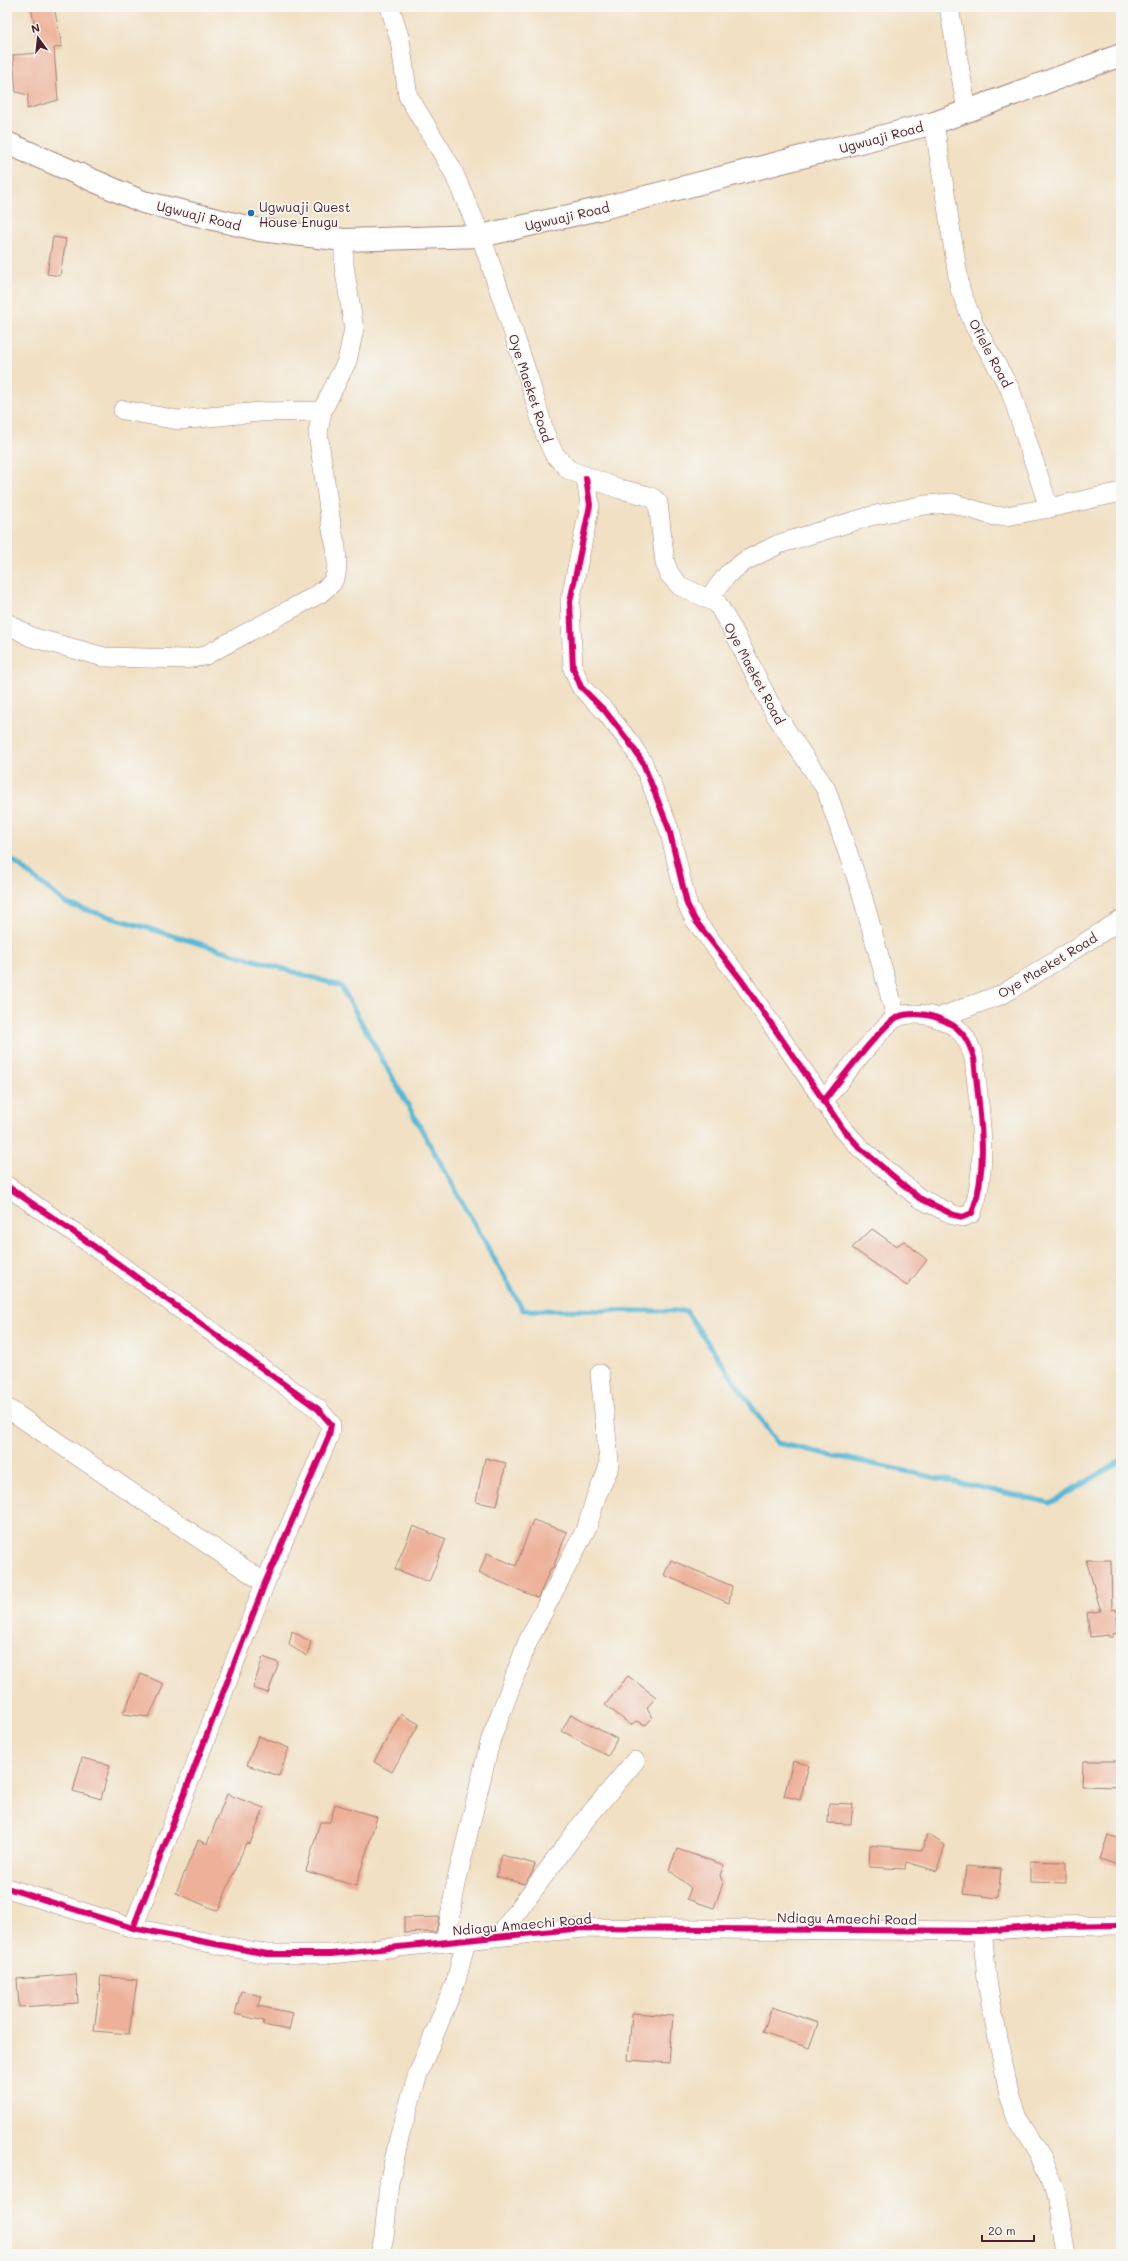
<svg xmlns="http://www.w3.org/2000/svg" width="1128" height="2261" font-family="Mali,sans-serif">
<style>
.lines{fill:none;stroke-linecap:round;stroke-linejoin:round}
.stream{stroke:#57b8d5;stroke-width:5}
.building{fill:#edb199}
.minor-casing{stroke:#9e8077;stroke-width:20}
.major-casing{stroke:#9e8077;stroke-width:24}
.minor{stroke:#fff;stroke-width:19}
.major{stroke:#fff;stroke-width:22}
.cycleway-casing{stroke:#f6f6f2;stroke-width:8}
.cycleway{stroke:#d6006c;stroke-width:6}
.poi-dot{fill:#1f6fb2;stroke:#f6f6f2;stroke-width:1.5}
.labels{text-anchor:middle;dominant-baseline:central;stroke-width:3.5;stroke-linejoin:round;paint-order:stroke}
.street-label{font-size:13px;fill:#4a1f2b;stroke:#f6f6f2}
.poi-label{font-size:13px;fill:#4a1f2b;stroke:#f6f6f2;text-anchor:start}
</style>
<rect width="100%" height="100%" fill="#f6f6f2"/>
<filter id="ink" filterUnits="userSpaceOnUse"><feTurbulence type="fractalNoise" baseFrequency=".025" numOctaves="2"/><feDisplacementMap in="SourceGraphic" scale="8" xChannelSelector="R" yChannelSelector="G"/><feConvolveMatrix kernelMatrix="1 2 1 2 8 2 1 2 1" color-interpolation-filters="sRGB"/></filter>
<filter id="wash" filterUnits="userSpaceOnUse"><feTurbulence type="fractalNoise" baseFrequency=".012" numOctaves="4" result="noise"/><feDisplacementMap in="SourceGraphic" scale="16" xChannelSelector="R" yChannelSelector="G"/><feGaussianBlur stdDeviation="0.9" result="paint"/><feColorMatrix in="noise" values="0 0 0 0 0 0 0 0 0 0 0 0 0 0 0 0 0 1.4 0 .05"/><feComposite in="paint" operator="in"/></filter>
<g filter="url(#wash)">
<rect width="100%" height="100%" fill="#f1e0c3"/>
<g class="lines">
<path class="stream" d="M7,856L67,904L341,986L523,1310L686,1311L777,1443L1051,1503L1121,1461"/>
</g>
<g id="blocks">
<g class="building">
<path d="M31,7H54L62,46L54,48L58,100L27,109L28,95L16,92L13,55L40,53Z"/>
<path d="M53,237L66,239L60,276L47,274Z"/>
<path d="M872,1229L896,1246L904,1241L927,1260L907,1286L852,1248Z"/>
<path d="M485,1458L506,1463L497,1506L476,1502Z"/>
<path d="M533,1520L567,1532L553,1568H551L538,1598L479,1573L487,1553L516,1566Z"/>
<path d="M413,1526L446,1539L429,1582L395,1569Z"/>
<path d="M671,1560L732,1586L729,1603L664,1575Z"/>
<path d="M1086,1560H1111L1112,1610L1116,1609L1119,1633L1113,1634V1637H1109L1108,1635L1090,1637L1087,1613L1101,1611Z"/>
<path d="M292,1631L311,1642L307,1656L289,1645Z"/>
<path d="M263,1657L279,1663L268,1693L253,1688Z"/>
<path d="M141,1674L164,1684L149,1717L123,1714Z"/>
<path d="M628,1676L656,1697L647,1708L652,1718L646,1725L636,1721L631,1725L605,1705Z"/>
<path d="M401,1714L419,1724L392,1772L374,1762Z"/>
<path d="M571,1714L617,1739L608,1756L562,1731Z"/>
<path d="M258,1736L289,1748L279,1776L247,1765Z"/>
<path d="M82,1758L110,1765L101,1799L73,1791Z"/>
<path d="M793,1761L809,1765L800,1800L784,1796Z"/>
<path d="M1083,1761H1121V1787L1082,1786Z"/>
<path d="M227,1794L264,1808L250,1844L246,1843L218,1911L176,1893L198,1840L207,1844Z"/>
<path d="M829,1803L853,1804L851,1824L828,1823Z"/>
<path d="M335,1804L377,1817L356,1886L306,1871L320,1822H330Z"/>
<path d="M927,1834L945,1845L937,1871L906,1862L905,1869L869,1867L870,1845L922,1850Z"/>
<path d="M1108,1835L1121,1839V1866L1100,1859Z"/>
<path d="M677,1849L724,1865L720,1875L723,1883L714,1908L687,1899L691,1888L669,1870Z"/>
<path d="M502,1855L535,1864L532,1873L524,1884L496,1876Z"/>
<path d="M1030,1861L1066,1862V1883L1030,1882Z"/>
<path d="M966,1866L1001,1869L998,1898L963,1894Z"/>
<path d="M439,1917L436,1932L404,1933V1918Z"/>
<path d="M76,1974L78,2003L19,2007L17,1979Z"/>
<path d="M101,1976L137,1980L129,2034L94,2031Z"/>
<path d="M241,1991L261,1996L258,2006L293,2013L289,2030L263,2025L264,2021L235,2014Z"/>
<path d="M772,2007L818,2023L809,2048L763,2032Z"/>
<path d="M632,2013L673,2016L669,2063L628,2060Z"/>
</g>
</g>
</g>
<g filter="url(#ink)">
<use href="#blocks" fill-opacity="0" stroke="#9e8077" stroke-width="1"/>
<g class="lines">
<g class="minor-casing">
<g id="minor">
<path d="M390,7L400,40L408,96L452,169L481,236L528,376L545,434L554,454L569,470L620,489L645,495L653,498L658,503L665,563L670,575L680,586L717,603L735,634L775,714L826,789L861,891L896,1017"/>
<path d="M949,7L967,111"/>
<path d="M934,123L960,289L974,325L1010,389L1049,508L1121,492"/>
<path d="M123,410L178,420L260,412L322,411"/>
<path d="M586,478L590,505L570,602L573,668L581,687L605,711L630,743L643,763L669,829L687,904L695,920L742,981L843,1129L860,1148L919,1198L954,1215L963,1217L972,1213C990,1165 979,1108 974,1058C968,1038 960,1026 940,1019C929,1014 909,1012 898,1017C884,1022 835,1087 823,1102"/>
<path d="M709,598L728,574L745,561L779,544L871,516L925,505L952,503L994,516H1006L1049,508"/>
<path d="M7,623L31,637L104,657L186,659L204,656L319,594L332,583L336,575L337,565L336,547L332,530L318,433L322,411L347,361L354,329L344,265V240"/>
<path d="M938,1018L1003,994L1121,920"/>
<path d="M7,1186L88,1242L318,1409L331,1424L329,1436L265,1583L133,1928"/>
<path d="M7,1408L265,1583"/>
<path d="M7,1888L133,1928L267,1954H331L582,1928L982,1931L1047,1926L1121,1925"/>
<path d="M982,1931L988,1988L1009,2094L1017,2118L1041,2156L1056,2194L1066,2254"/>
<path d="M499,1936L585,1820L635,1761"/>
<path d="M445,1942L457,1879L490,1742L528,1641L587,1527L596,1497L608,1470L609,1461L600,1374"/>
<path d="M380,2254L384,2238L389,2183L399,2138L418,2074L456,1981L466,1940"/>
</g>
</g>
<g class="major-casing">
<path id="major" d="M7,143L143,202L260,230L344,240L481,236L599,209L934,123L1121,55"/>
</g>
<use href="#minor" class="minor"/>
<use href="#major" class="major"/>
<g class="cycleway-casing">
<g id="cycleway">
<path d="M586,478L590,505L570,602L573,668L581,687L605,711L630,743L643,763L669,829L687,904L695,920L742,981L843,1129L860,1148L919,1198L954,1215L963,1217L972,1213C990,1165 979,1108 974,1058C968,1038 960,1026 940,1019C929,1014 909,1012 898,1017C884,1022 835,1087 823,1102"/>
<path d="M7,1186L88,1242L318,1409L331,1424L329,1436L265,1583L133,1928"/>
<path d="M7,1888L133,1928L267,1954H331L582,1928L982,1931L1047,1926L1121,1925"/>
</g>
</g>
<use href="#cycleway" class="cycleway"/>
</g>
</g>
<circle class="poi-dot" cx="251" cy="213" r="4"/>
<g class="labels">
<g class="street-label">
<text transform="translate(881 137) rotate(-15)">Ugwuaji Road</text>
<text transform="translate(199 215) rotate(14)">Ugwuaji Road</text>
<text transform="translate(567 216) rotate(-13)">Ugwuaji Road</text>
<text transform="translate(991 353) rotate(62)">Ofiele Road</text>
<text transform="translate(531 388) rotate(72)">Oye Maeket Road</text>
<text transform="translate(755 673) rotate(62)">Oye Maeket Road</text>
<text transform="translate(1047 965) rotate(-31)">Oye Maeket Road</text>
<text transform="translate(847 1918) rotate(1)">Ndiagu Amaechi Road</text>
<text transform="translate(522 1924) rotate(-5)">Ndiagu Amaechi Road</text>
</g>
<g class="poi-label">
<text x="259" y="206">Ugwuaji Quest<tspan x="259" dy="15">House Enugu</tspan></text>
</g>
</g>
<rect width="1128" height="2261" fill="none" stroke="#f6f6f2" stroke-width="24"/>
<g transform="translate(38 38) rotate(345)" stroke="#f6f6f2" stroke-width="3" paint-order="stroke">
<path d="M0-3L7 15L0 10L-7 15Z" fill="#4a1f2b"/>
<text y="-6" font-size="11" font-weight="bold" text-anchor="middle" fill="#4a1f2b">N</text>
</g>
<path d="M982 2235v6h52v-6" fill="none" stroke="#4a1f2b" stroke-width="2"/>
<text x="988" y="2235" font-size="12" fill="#4a1f2b" stroke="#f6f6f2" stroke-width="3" paint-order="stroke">20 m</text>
</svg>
